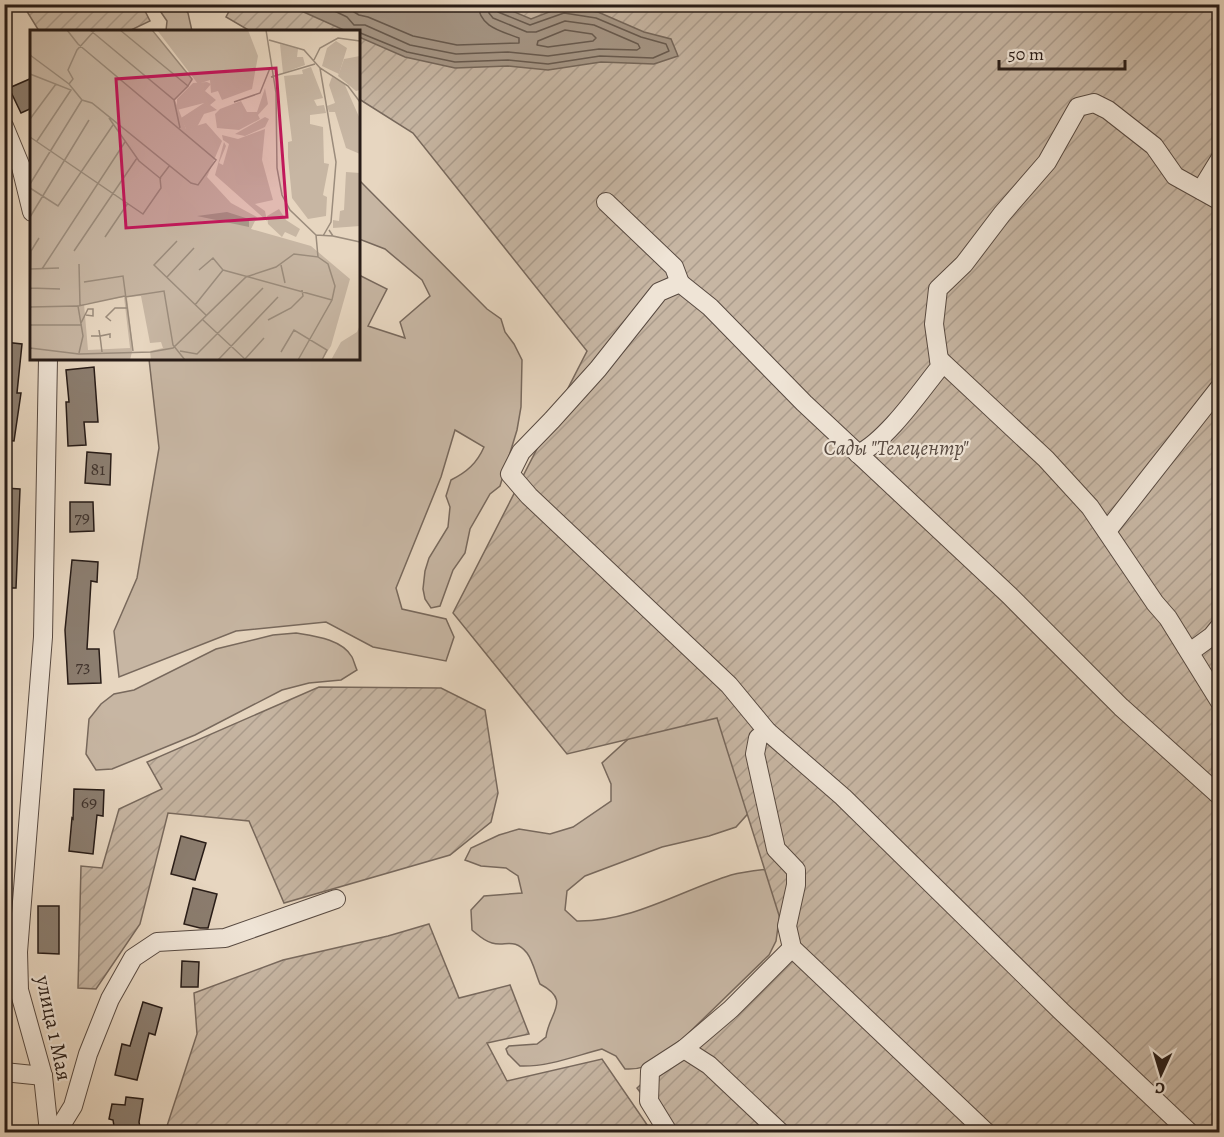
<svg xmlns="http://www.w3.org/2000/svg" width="1224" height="1137" font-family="Alegreya,serif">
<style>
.green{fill:#c7b6a3;stroke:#78695d;stroke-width:1.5}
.garden{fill:url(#garden-furrows);stroke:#78695d;stroke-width:1.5}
.water{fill:#a69787;stroke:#74665a;stroke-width:1.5}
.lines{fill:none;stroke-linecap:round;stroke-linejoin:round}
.shore{stroke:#675a4f;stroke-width:1.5}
.building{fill:#8b7d6f;stroke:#281c17;stroke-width:1.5}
.minor-casing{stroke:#584a41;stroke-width:20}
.minor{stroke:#efe4d6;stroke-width:18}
.labels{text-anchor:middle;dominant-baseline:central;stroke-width:4.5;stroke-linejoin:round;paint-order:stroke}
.number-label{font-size:18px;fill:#41342d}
.park-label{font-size:21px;font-style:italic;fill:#584a41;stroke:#efe4d6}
.street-label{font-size:21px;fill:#281c17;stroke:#efe4d6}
.inset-road{fill:none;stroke:#9b8c7c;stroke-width:1.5}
.view{fill:#c2185b;fill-opacity:0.15;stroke:#c2185b;stroke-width:3}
.inset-edge{fill:none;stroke:#281c17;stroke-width:3}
</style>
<defs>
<pattern id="garden-furrows" width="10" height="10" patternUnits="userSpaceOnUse" patternTransform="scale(1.5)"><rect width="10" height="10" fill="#c7b6a3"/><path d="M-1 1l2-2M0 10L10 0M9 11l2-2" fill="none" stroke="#ab9c8c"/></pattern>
</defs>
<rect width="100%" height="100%" fill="#e7d6c0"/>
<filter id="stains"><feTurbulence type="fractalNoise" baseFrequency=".00333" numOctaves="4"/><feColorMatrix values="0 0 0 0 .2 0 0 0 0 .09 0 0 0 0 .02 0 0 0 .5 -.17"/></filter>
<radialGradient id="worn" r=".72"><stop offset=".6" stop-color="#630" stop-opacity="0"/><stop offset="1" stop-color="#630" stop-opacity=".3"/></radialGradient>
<g class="green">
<path d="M156,5H181L188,13L192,31H166L167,21Z"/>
<path d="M359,180L487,309L501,319L505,332L514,344L522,360L521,407L517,430L500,486L490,494L470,529L465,553L453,570L440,606L431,608L425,599L423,589L425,571L429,558L448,527L450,507L446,496L451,480C467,472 477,463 484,447L455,430L441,477L396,588L402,609L446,619L454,637L446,661L373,647L326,622L236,631L119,677L114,631L137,578L159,448L149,359L358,358L359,275L387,289L368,326L405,338L400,322L430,296L422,280L385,249L359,239Z"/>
<path d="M296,633C314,636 342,639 352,657C354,661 355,666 357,670L341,680L309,683L282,690L195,735L112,769L96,770L86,754L89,719L101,704L114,694L134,690L216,649L273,635Z"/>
<path d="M713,705L753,808L736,827L709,836L662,847L585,876L567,891L565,910L577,921C632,922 680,891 731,875C746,871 762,870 777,868L783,891L776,941L769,955L664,1057C651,1065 640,1070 625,1069L616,1056L602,1049C575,1056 548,1067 520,1066L508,1054L506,1049L509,1046L537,1044L546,1037C549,1012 572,1001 540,984C536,975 533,961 527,953C514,937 505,947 492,943C484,941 478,935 472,930L471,910L484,896L522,893L518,876L506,868L481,866L465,860L471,848L499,835L519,829L550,834L573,827L611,801V784L602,763L637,731Z"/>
</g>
<g class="garden">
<path d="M233,4L1219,5V1132H670L637,1088L789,947L717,718L567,754L453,613L587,351L413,133L359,99L358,32L250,31L226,17Z"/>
<path d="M23,5H142L150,21L129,31H39Z"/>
<path d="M319,687L441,688L485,710L498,793L491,822L450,855L284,903L249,821L168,813L140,924L96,989L78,988L81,866L102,868L119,809L162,789L147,762Z"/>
<path d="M429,924L459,998L510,985L529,1034L487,1043L507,1081L602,1059L652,1132H165L197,1034L194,993L283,960L388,936Z"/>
</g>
<path class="water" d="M288,5H468L505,8L531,19L562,7L598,12L644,32L671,39L678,56L654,64L601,62L548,70L508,66L455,68L405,57L359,37L358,32L346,31Z"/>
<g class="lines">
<g class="shore">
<path d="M320,4L347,17L354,25H365L410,45L456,54L508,52L548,56L599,49L637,50L640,48L638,44L594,25L565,21L536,32H527L493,18L489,13L487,4"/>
<path d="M341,4L359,15L368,17L413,36L457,45L519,43V38C501,31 479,27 478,4"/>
<path d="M565,30L592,34L596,38L593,41L548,47L537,45L538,41Z"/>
<path d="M358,32L407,52L455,62L508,60L548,64L600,56L653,58L669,51L666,44L641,37L596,18L564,13L530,25L498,12L495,4"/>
</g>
</g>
<g class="building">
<path d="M32,78V108L21,113L9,88Z"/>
<path d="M4,342L22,344L17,393H21L14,441L4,440Z"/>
<path d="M94,367L98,422H84L86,445L68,446L66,402H69L66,370Z"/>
<path d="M87,452L111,454L110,485L85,483Z"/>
<path d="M4,488L20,489L16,588H4Z"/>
<path d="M70,502H93L94,531L70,532Z"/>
<path d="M72,560L98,562L97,582L91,581L87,649H99L101,683L68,684L65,630Z"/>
<path d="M74,789L104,790L103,816L97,815L93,854L69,851L72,818L73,819Z"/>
<path d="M181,836L206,843L195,880L171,874Z"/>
<path d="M193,888L217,894L208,928H200L184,924Z"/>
<path d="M38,906H59V954L38,953Z"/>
<path d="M182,961L199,962L198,987H181Z"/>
<path d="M143,1002L162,1008L155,1035L149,1033L137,1080L115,1075L122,1044L130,1046Z"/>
<path d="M126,1097L143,1099L139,1122L141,1132H115L113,1120L109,1119L112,1104L125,1105Z"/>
</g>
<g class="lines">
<g class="minor-casing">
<g id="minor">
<path d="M4,126L21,167L32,212"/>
<path d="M1201,190L1220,159"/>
<path d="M606,202L674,267L680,283"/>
<path d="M48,358L43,637L18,952L19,990L43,1076L49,1132"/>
<path d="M939,359L1046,459L1090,507L1155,603L1168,618L1220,702"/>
<path d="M858,454C887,440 919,393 940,367L934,324L938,289L964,264L1002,214L1047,162L1078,107L1094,103L1108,110L1154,146L1175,176L1220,201"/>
<path d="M1107,531L1220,387"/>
<path d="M1190,652L1212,636L1220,626"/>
<path d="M767,731L758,738L755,754L776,849L796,870V885L787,926L792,948L986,1132"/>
<path d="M4,1072L43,1076"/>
<path d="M57,1132L73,1106L88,1054L110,999L133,958L157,942L225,938L336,899"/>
<path d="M668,1132L649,1101L650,1071L684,1049"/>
<path d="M780,1132L709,1065L684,1049L731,1009L792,948"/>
<path d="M1189,1132L1062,1012L843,797L767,731L729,685L529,496L510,474L521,452L552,420L598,369L659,292L680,283L710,307L804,403L1009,595L1121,707L1220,796"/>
</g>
</g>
<use href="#minor" class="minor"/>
</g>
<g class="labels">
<g class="number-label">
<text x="98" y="469">81</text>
<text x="82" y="517">79</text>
<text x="83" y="666">73</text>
<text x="89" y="802">69</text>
</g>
<g class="park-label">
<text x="896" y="448">Сады "Телецентр"</text>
</g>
<g class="street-label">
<text transform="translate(54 1028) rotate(78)">улица 1 Мая</text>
</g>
</g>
<g transform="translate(30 30)">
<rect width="330" height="330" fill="#e7d6c0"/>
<path d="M177,52L181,54L175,61L186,70L180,75L187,80L174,84L167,97L157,101L151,88L174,73L147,80V69L163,53ZM235,87L239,89L235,97L215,106L205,104ZM235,99L232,130L243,170L225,174L235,181L237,191L185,145L194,112L196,116L189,133L193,135L199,114L193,110L192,105L208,109ZM330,295V330H301L311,312L327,302Z" fill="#c7b6a3"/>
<path d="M330,26V60L326,61L308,46L314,29Z" fill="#c7b6a3"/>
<path d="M0,0H121L163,50L145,70L156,99L176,93L192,111L177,147L201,173L227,187L221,199L281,216L320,249L301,316L292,330H121L120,321L133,318L131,312L120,313L111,266L97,267L103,318L100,330H2ZM94,267L100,318L58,320L54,274ZM127,0H218L228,26L222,59L192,70L188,61L181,63L180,50L168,54ZM306,11L317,18L309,44L292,36L297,18ZM250,14L268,19L267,27H273L275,35L253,43ZM281,37L293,68L284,70L287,76L294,75L296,83L280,85V94L293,97L294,133L299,134L293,165L297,167L296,186L278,189L262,168L258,127V112L262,111L254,46L273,44L272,40ZM302,47L314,53L330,89V124L316,118L305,82H299L297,76L305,73L299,55ZM235,58L238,74L228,85L230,89L209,100L187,98L185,84L190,79L211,71L217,82H227ZM316,142L330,143V196L303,198V190L309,191L310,181L314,180ZM249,179L256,190L270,199L266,207L255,202L252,207L238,194L237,186Z" fill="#c7b6a3" fill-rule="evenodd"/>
<path d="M197,182L219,189V197L167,186Z" fill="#a69787"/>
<path class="inset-road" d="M60,0L144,70L150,98M90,0L158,56L144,70M122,0L162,49L158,56M236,0L246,63L247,138L252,165L260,180L286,205L303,206M239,10L274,20L290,38L318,56L330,72M0,25L39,54L52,70L62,73L161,153L168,155L186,130L48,14L37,0M284,30L290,18L308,8L330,11M290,38L306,132L301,192L293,206M0,44L41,60L7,111M241,47L285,34M39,54L43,49L38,40L47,20L65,0M204,72L230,63L240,38M79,88L109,131L131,149M0,89L26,54M0,107L113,184L131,158L130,148L140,135M0,154L52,70M0,158L28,176L83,95M0,187L59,90M299,200L303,206L330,212M75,207L98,173M147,211L124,235L177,286M44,221L107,128M49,234L50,275M251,235L255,253M0,239L29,238M12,239L95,112M193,240L302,270M137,247L164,218M54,252L93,246L103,321M0,258L30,259M0,264L1,221L9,208M95,267L134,261L143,315L155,330M165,275L193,240L183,228L169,240M0,277L48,276M173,290L216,330M238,290L261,278L273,266L272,260M81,291L76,287L85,278H97M51,293L58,279H63V286L56,285M0,295H52M69,300L70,306L80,304V308M61,306H70L72,322M0,318L49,324L121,322L143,318L216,247L246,237L264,224L288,227L286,205M150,321L167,324L233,258M251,322L264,300L297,320L292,330M49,323L53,306L48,276L95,266M215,329L234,308M188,330L248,267M268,330L302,270L305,256L298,234L288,227"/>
<path class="view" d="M246,38L257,187L96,198L86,49Z"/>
<rect width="330" height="330" class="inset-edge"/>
</g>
<rect width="1224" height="1137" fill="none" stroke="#e7d6c0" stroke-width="24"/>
<rect x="6" y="6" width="1212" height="1125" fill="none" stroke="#281c17" stroke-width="3"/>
<rect x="12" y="12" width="1200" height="1113" fill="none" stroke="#281c17" stroke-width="1.5"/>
<g transform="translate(1161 1074) rotate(184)" stroke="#efe4d6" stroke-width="4.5" paint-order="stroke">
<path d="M0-4.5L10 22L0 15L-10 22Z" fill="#281c17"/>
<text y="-9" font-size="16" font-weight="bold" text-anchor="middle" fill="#281c17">С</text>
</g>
<path d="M999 60v9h126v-9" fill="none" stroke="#281c17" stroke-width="3"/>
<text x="1008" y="60" font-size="18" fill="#281c17" stroke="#efe4d6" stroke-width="4.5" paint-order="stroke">50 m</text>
<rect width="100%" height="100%" filter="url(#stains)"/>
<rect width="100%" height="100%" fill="url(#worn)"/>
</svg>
